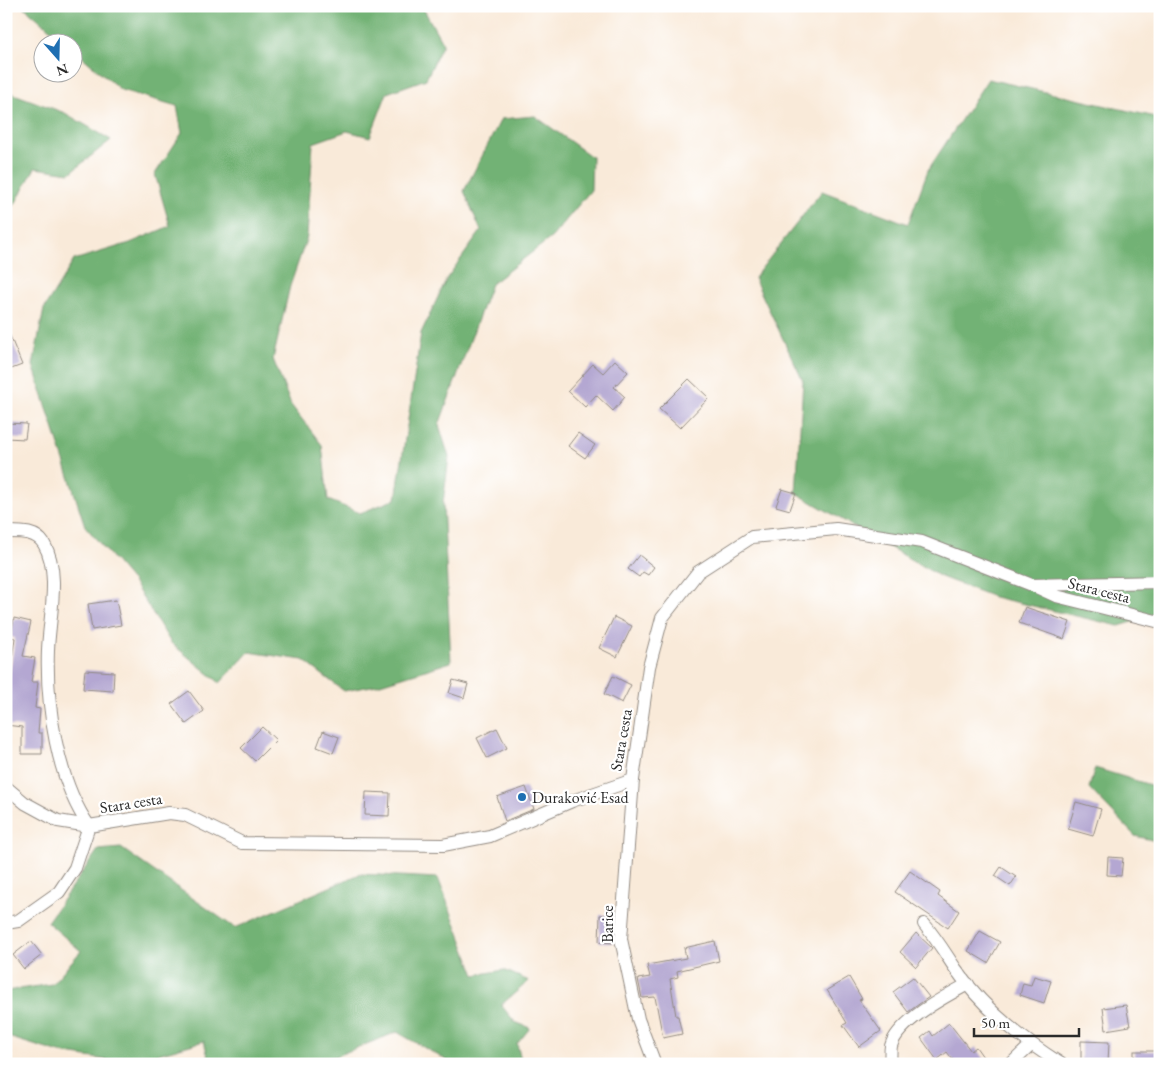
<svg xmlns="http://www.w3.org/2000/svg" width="1166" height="1070" font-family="'EB Garamond',serif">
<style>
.forest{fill:#72b274;stroke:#4e6e50}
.building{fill:#b4a7d2}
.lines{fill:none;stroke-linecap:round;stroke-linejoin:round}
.minor-casing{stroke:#928a82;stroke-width:14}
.minor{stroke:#fff;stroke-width:12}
.poi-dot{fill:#1f6fb2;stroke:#fff;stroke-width:2}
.labels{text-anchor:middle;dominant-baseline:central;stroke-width:4.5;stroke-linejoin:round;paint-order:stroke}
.street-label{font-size:16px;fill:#2b2b2b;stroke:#fff}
.poi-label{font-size:16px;fill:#2b2b2b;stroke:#fff;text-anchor:start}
</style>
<rect width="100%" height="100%" fill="#fff"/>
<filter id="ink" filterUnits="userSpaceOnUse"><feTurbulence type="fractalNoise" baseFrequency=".02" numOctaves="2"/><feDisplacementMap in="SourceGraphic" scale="10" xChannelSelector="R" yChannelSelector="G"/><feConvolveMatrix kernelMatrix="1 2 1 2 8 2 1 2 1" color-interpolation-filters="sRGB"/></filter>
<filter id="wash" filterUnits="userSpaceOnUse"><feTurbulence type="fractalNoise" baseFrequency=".0096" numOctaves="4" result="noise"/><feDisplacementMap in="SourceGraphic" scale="20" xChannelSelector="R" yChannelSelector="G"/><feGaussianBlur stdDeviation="1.12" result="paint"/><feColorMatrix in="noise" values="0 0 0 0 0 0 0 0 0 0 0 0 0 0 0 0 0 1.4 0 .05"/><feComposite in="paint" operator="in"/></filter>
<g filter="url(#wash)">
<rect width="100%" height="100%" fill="#f9ead9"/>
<g class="forest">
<path d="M23,6H421L423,8L443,44L426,79L387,93L370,137L347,131L313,143L307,237L290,286L273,359L291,405L322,445L328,500L360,513L396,499L421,333L447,278L481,231L464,191L501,119L535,116L592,157L591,190L552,237L491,284L439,425L449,457L443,503L451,662L377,685L344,691L303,660L249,652L220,683L171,643L133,582L85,526L33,365L44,309L74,260L130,243L170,226L155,174L182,133L177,106L121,90L73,49L72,42H65Z"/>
<path d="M988,79L1160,118V614L1119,626L994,597L941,577L796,493L803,381L754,278L822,191L908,224L928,170Z"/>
<path d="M6,91L65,113L111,140L70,173L35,168L15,204L6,211Z"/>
<path d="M1095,768L1160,788V842L1135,836L1089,788Z"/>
<path d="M121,848L235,928L360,874L438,878L475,975L504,970L529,981L501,1005L515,1022L530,1028L517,1044L522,1064H453L397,1032L316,1064H210L204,1041L127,1063L60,1053L8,1037L6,1034V991L52,984L81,951L47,922L98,850Z"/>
</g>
<g id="blocks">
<g class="building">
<path d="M6,326L22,365L6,371Z"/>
<path d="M615,360L628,372L614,387L625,397L613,411L596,395L585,407L568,391L593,364L603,373Z"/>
<path d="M689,379L709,398L680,428L659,409Z"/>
<path d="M6,423L27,424L25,439L6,438Z"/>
<path d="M578,433L595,445L585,458L568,446Z"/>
<path d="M782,489L796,493L790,510L776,506Z"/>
<path d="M639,555L654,567L648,575L643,572L639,577L628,569Z"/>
<path d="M116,600L121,625L92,630L88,604Z"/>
<path d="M1025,607L1070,622L1064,639L1019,623Z"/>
<path d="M614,617L632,626L617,657L599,648Z"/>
<path d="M14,618L31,622L23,656L35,658L31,682H38L35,708L40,709L38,733H42V754H22V727L6,725V679H9L15,638L11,637Z"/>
<path d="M85,670L114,672L113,691L83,689Z"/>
<path d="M613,676L631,685L622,703L604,694Z"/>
<path d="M453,680L468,684L464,698L449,693Z"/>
<path d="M189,691L204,711L186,724L171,704Z"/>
<path d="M262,727L276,740L255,761L241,748Z"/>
<path d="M497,728L507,748L487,758L477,738Z"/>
<path d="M323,731L339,737L333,753L317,747Z"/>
<path d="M526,787L534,809L505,821L497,797Z"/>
<path d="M366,792L390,793L389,816L365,815Z"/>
<path d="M1076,802L1101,809L1093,836L1068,829Z"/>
<path d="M1108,857L1123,858L1121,876L1107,875Z"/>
<path d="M1001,867L1016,877L1010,886L995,876Z"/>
<path d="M910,871L940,892L938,896L959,911L948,928L895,892Z"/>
<path d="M600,915H615L613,943L599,942Z"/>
<path d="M980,931L1000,942L988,963L968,951Z"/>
<path d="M916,933L932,948L916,967L900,952Z"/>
<path d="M31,941L42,955L24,969L13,955Z"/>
<path d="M715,941L719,961L677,971L678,977L670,979L676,1016H678L682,1034L663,1038L655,997L642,998L638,979L650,977L647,965L686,958L684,948Z"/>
<path d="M1034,976L1051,981L1044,1003L1020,995L1023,983L1031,985Z"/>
<path d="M849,977L862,999L859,1000L881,1031L859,1047L843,1025L847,1023L827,990Z"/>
<path d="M913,977L929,997L908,1012L893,992Z"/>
<path d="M1126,1005L1130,1026L1106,1030L1103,1008Z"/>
<path d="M949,1023L971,1051L976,1047L988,1064H956L947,1052L937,1060L921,1038L930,1031L933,1036Z"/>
<path d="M1081,1041L1109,1042L1108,1064H1081Z"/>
<rect x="1134" y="1051" width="26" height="13"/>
</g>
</g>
</g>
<g filter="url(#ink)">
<use href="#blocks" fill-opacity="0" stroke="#928a82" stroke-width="1"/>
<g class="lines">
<g class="minor-casing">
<g id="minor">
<path d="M6,532C20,532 36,531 44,544C61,572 49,619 48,650C46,705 57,780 89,826L75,868L59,892L18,921L6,923"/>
<path d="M1032,585L1056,596L1160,622"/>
<path d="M633,780L621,939L638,1019L655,1064"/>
<path d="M6,787L25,803L58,821L89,826L169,813L185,815L242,843L443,845L490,836L572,801L633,780L649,667L662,618L698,572L752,537L836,529L922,542L1032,585L1160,582"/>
<path d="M924,924C936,938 945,953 955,968C982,1007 1021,1039 1061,1064"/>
<path d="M890,1062C891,1057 890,1051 891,1046C898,1021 946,996 968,984"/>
<path d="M1011,1064L1031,1045"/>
</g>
</g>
<use href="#minor" class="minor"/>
</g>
</g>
<circle class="poi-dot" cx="522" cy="797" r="5"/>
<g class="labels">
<g class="street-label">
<text transform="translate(1099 590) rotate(14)">Stara cesta</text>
<text transform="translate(621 740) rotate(-80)">Stara cesta</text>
<text transform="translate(131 803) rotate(-9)">Stara cesta</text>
<text transform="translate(607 924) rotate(-90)">Barice</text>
</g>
<g class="poi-label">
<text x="532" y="797">Duraković Esad</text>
</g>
</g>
<rect width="1166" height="1070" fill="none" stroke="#fff" stroke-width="25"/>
<g transform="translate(58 58) rotate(160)"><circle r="24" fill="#ffffff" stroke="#aaaaaa"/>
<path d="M0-4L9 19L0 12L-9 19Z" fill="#1f6fb2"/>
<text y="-8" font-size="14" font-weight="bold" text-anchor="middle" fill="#2b2b2b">N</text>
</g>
<path d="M974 1028v8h105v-8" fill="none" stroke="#2b2b2b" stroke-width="2.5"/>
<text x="981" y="1028" font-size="15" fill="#2b2b2b" stroke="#ffffff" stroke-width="4" paint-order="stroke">50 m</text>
</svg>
